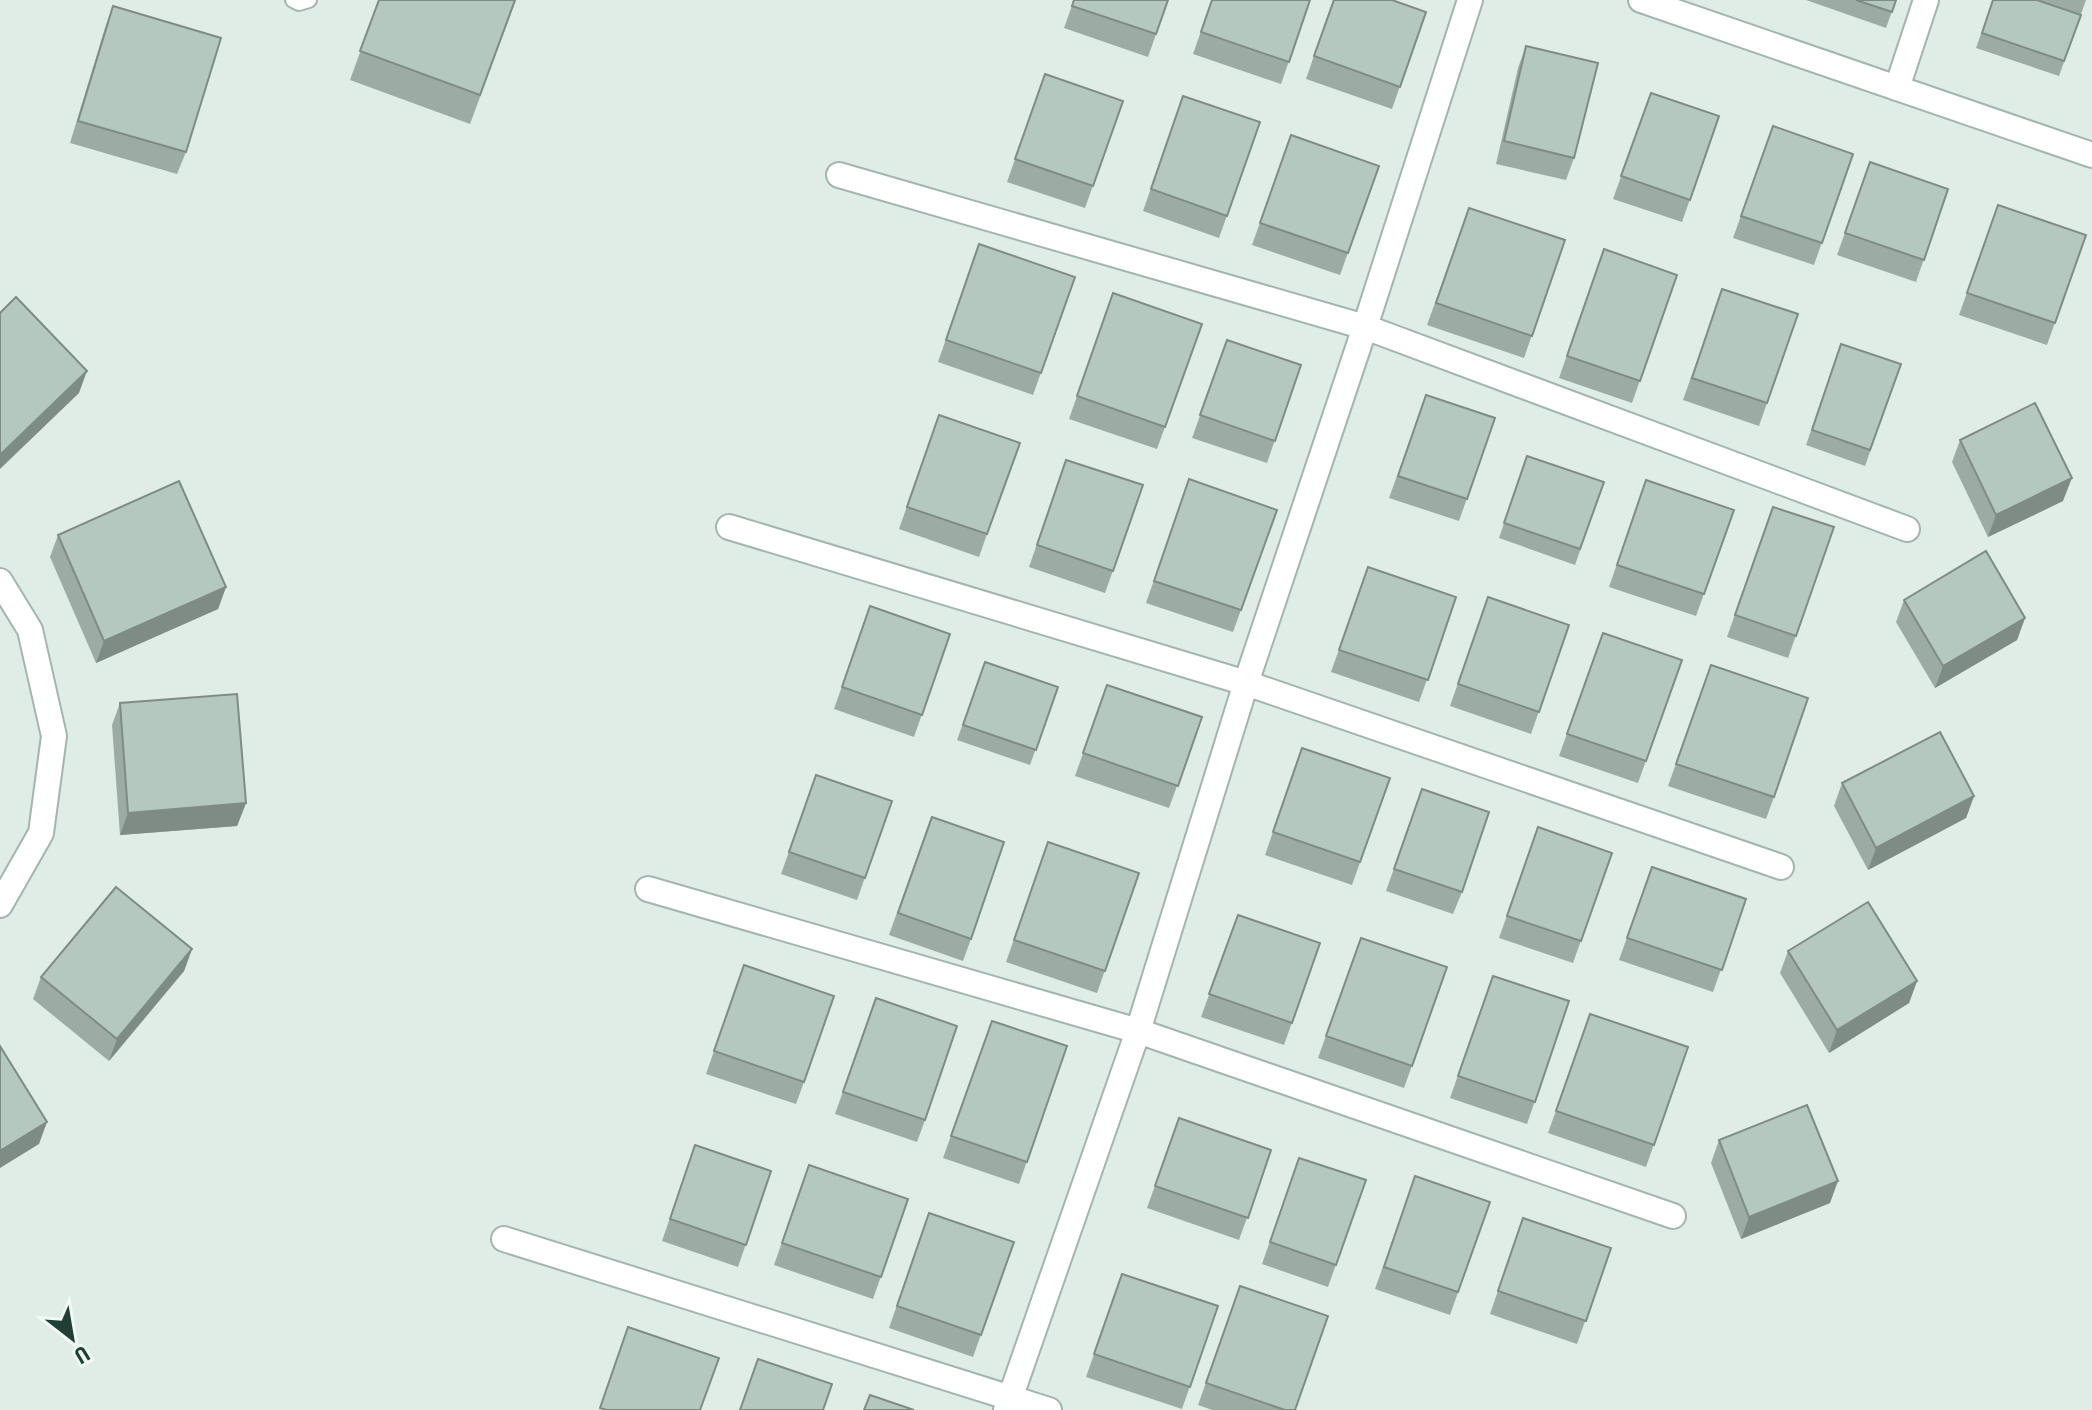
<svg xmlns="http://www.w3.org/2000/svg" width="2092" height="1410" font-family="'Roboto Condensed',sans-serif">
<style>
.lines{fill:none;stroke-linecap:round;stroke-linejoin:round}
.lane-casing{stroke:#a2b5ae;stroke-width:18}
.street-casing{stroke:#a2b5ae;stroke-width:28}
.lane{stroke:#fff;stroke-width:14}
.street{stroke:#fff;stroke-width:24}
.wall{fill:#9caca4}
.shaded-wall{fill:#7f8c86}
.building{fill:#b5c8bf;stroke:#7f8c86;stroke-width:2}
</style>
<rect width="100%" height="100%" fill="#e0ede7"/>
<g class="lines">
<g class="lane-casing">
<path id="lane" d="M293,0L299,3L309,0"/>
</g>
<g class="street-casing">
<g id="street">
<path d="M1641,0L2092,155"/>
<path d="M1897,88L1926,0"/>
<path d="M839,175L1365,327L1907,529"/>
<path d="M729,527L1246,683L1781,867"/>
<path d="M0,581L30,630L54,736L41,833L0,905"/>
<path d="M648,889L1138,1031L1673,1216"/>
<path d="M504,1239L1049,1410"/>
<path d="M1006,1410L1138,1031L1246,683L1365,327L1470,0"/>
</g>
</g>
<use href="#lane" class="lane"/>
<use href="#street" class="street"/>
</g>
<g class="wall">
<path d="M379,0H516L470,124L350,80Z"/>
<path d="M1074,0H1168L1148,57L1064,28Z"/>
<path d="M1212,0H1310L1281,84L1193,54Z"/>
<path d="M1333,0L1426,12L1392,109L1306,79Z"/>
<path d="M1806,0H1896L1886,28Z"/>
<path d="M1993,0H2086L2059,76L1976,48Z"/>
<path d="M113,6L186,152L177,174L70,143L105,28Z"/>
<path d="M1526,46L1574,158L1566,180L1496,164L1518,68Z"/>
<path d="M1045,74L1123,101L1085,208L1007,182Z"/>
<path d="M1651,93L1719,116L1682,222L1613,199Z"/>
<path d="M1183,96L1260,122L1219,238L1143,211Z"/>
<path d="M1773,126L1853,154L1814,265L1733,238Z"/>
<path d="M1291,135L1379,166L1340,275L1252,245Z"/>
<path d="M1870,162L1948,189L1916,282L1837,255Z"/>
<path d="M1998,205L2086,235L2047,345L1959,315Z"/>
<path d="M1469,208L1565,240L1524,358L1427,325Z"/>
<path d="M979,244L1075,277L1033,395L938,362Z"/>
<path d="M1604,249L1677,275L1632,403L1559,378Z"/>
<path d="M1722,289L1798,314L1759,426L1683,400Z"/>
<path d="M1113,293L1202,324L1157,449L1069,419Z"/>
<path d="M1227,340L1301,365L1267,463L1192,438Z"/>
<path d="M1841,344L1901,364L1865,466L1806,445Z"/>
<path d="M1426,395L1495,418L1459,521L1389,498Z"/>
<path d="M939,415L987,534L979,557L899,529Z"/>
<path d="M1960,440L2063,501L1988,537L1952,462Z"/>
<path d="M1527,456L1604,482L1575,565L1499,538Z"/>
<path d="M1066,460L1143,485L1105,593L1029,567Z"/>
<path d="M1189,479L1277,510L1233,632L1146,603Z"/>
<path d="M1646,480L1734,510L1696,616L1609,587Z"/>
<path d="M1773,507L1834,527L1788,658L1727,637Z"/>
<path d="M58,535L226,587L218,609L96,663L50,557Z"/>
<path d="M1368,567L1456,597L1419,702L1331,672Z"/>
<path d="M1488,597L1569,625L1531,734L1450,706Z"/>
<path d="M1904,600L2025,618L2017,640L1935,688L1896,622Z"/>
<path d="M870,606L950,634L914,737L834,709Z"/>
<path d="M1603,633L1682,660L1638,783L1559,756Z"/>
<path d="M985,662L1058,687L1030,765L957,740Z"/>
<path d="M1711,665L1774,797L1766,819L1668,786Z"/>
<path d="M1107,685L1202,717L1169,808L1075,776Z"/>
<path d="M120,703L246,803L237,826L120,835L112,725Z"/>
<path d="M1302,748L1390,778L1352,885L1265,855Z"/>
<path d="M816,775L892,801L857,900L781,874Z"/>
<path d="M1842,783L1974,796L1966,818L1868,870L1834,806Z"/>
<path d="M1422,789L1462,892L1453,914L1386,891Z"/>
<path d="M931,817L971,939L963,961L889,935Z"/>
<path d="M1538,827L1612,853L1573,963L1499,938Z"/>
<path d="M1048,842L1139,873L1097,993L1006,962Z"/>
<path d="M1652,867L1746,899L1713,992L1619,960Z"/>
<path d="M1238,915L1320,943L1284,1045L1201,1017Z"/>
<path d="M1361,938L1447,967L1404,1088L1318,1058Z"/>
<path d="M192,949L184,971L109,1061L33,999L41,977Z"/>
<path d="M1788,951L1917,981L1909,1003L1829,1053L1780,973Z"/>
<path d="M744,965L804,1082L796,1104L706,1074Z"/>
<path d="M1493,976L1569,1001L1527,1124L1450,1098Z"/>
<path d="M876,998L925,1120L917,1142L835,1114Z"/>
<path d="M1590,1014L1688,1047L1646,1167L1548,1133Z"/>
<path d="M992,1021L1067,1046L1019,1184L943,1158Z"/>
<path d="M1179,1118L1271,1150L1239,1240L1147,1208Z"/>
<path d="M1719,1140L1830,1203L1741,1239L1711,1163Z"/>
<path d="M695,1145L771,1171L738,1267L662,1241Z"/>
<path d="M1299,1158L1366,1180L1328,1287L1262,1264Z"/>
<path d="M809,1165L908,1199L873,1299L774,1265Z"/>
<path d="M1415,1176L1490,1202L1450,1315L1375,1289Z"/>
<path d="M929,1213L1014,1242L973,1357L889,1328Z"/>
<path d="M1523,1218L1611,1248L1577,1344L1490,1314Z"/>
<path d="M1122,1274L1218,1306L1182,1409L1086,1377Z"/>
<path d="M1240,1286L1295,1410H1212L1198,1405Z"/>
</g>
<g class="shaded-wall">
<path d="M87,371L79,393L0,469V455Z"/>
<path d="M2072,478L2063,501L1988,537L1996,515Z"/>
<path d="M226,587L218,609L96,663L104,641Z"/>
<path d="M2025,618L2017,640L1935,688L1943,666Z"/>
<path d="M1974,796L1966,818L1868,870L1876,848Z"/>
<path d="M246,803L237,826L120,835L128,813Z"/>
<path d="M192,949L184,971L109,1061L117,1039Z"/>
<path d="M1917,981L1909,1003L1829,1053L1837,1030Z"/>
<path d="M47,1122L39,1144L0,1168V1151Z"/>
<path d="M1838,1181L1830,1203L1741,1239L1749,1217Z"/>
</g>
<g class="building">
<path d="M379,0H515L480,95L360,51Z"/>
<path d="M1074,0H1168L1156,34L1072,6Z"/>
<path d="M1212,0H1310L1289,62L1201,32Z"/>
<path d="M1334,0H1392L1426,12L1400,87L1314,56Z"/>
<path d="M1856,0H1896L1892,12Z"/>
<path d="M1993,0H2037L2081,15L2064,61L1982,33Z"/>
<path d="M113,6L221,38L186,152L78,121Z"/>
<path d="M1526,46L1598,63L1574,158L1504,141Z"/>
<path d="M1045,74L1123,101L1093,186L1015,159Z"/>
<path d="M1651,93L1719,116L1690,200L1621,176Z"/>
<path d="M1183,96L1260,122L1227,216L1151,189Z"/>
<path d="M1773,126L1853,154L1822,243L1741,216Z"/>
<path d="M1291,135L1379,166L1348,253L1260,223Z"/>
<path d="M1870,162L1948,189L1924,260L1845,233Z"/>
<path d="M1998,205L2086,235L2055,323L1967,293Z"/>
<path d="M1469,208L1565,240L1532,336L1436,303Z"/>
<path d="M979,244L1075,277L1041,373L946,340Z"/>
<path d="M1604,249L1677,275L1640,381L1567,356Z"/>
<path d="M1722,289L1798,314L1767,403L1692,378Z"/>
<path d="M1113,293L1202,324L1165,427L1077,396Z"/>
<path d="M16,297L87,371L0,455V313Z"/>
<path d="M1227,340L1301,365L1275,441L1200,415Z"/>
<path d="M1841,344L1901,364L1870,450L1812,430Z"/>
<path d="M1426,395L1495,418L1467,499L1398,476Z"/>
<path d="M2035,403L2072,478L1996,515L1960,440Z"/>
<path d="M939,415L1020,443L987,534L907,507Z"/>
<path d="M1527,456L1604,482L1580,549L1504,523Z"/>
<path d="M1066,460L1143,485L1113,571L1037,545Z"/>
<path d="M1189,479L1277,510L1241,610L1154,581Z"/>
<path d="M1646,480L1734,510L1704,594L1617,565Z"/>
<path d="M179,481L226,587L104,641L58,535Z"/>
<path d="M1773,507L1834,527L1796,636L1735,615Z"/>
<path d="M1986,551L2025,618L1943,666L1904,600Z"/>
<path d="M1368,567L1456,597L1428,680L1339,650Z"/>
<path d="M1488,597L1569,625L1539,712L1458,684Z"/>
<path d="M870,606L950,634L922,715L842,687Z"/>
<path d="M1603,633L1682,660L1646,761L1567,734Z"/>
<path d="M985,662L1058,687L1036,750L963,725Z"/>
<path d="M1711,665L1808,698L1774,797L1676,764Z"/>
<path d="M1107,685L1202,717L1178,786L1083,753Z"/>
<path d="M237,694L246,803L128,813L120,703Z"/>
<path d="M1940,732L1974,796L1876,848L1842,783Z"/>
<path d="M1302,748L1390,778L1360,862L1273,832Z"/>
<path d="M816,775L892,801L865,878L789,852Z"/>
<path d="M1422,789L1489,812L1462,892L1394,869Z"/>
<path d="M932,817L1004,842L971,939L898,913Z"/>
<path d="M1538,827L1612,853L1581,941L1507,916Z"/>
<path d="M1048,842L1139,873L1105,971L1014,940Z"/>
<path d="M1652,867L1746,899L1722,970L1627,938Z"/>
<path d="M116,887L192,949L117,1039L41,977Z"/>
<path d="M1868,902L1917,981L1837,1030L1788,951Z"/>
<path d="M1238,915L1320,943L1292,1023L1209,994Z"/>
<path d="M1361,938L1447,967L1412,1066L1326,1036Z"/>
<path d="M744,965L834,996L804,1082L714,1051Z"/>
<path d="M1493,976L1569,1001L1535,1102L1458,1076Z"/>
<path d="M876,998L957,1026L925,1120L843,1092Z"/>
<path d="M1590,1014L1688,1047L1654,1145L1556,1111Z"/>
<path d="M992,1021L1067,1046L1027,1162L951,1136Z"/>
<path d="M0,1046L47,1122L0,1151Z"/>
<path d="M1807,1105L1838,1181L1749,1217L1719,1140Z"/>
<path d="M1179,1118L1271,1150L1248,1218L1155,1186Z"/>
<path d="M695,1145L771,1171L746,1245L670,1219Z"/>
<path d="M1299,1158L1366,1180L1336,1265L1270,1242Z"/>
<path d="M809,1165L908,1199L881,1277L782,1243Z"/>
<path d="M1415,1176L1490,1202L1458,1292L1384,1267Z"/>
<path d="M929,1213L1014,1242L981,1335L897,1306Z"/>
<path d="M1523,1218L1611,1248L1586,1321L1498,1291Z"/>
<path d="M1122,1274L1218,1306L1190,1387L1094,1354Z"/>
<path d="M1240,1286L1328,1316L1295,1410H1285L1206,1383Z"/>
<path d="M628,1327L719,1358L700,1410H607L600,1408Z"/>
<path d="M758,1359L832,1384L823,1410H740Z"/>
<path d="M870,1395L914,1410H864Z"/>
</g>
<g transform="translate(72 1338) rotate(149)" stroke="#f1f9f5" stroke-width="6" paint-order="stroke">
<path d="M0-6L14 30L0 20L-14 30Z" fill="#1f3f35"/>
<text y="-12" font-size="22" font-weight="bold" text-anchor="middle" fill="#1f3f35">U</text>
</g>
</svg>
